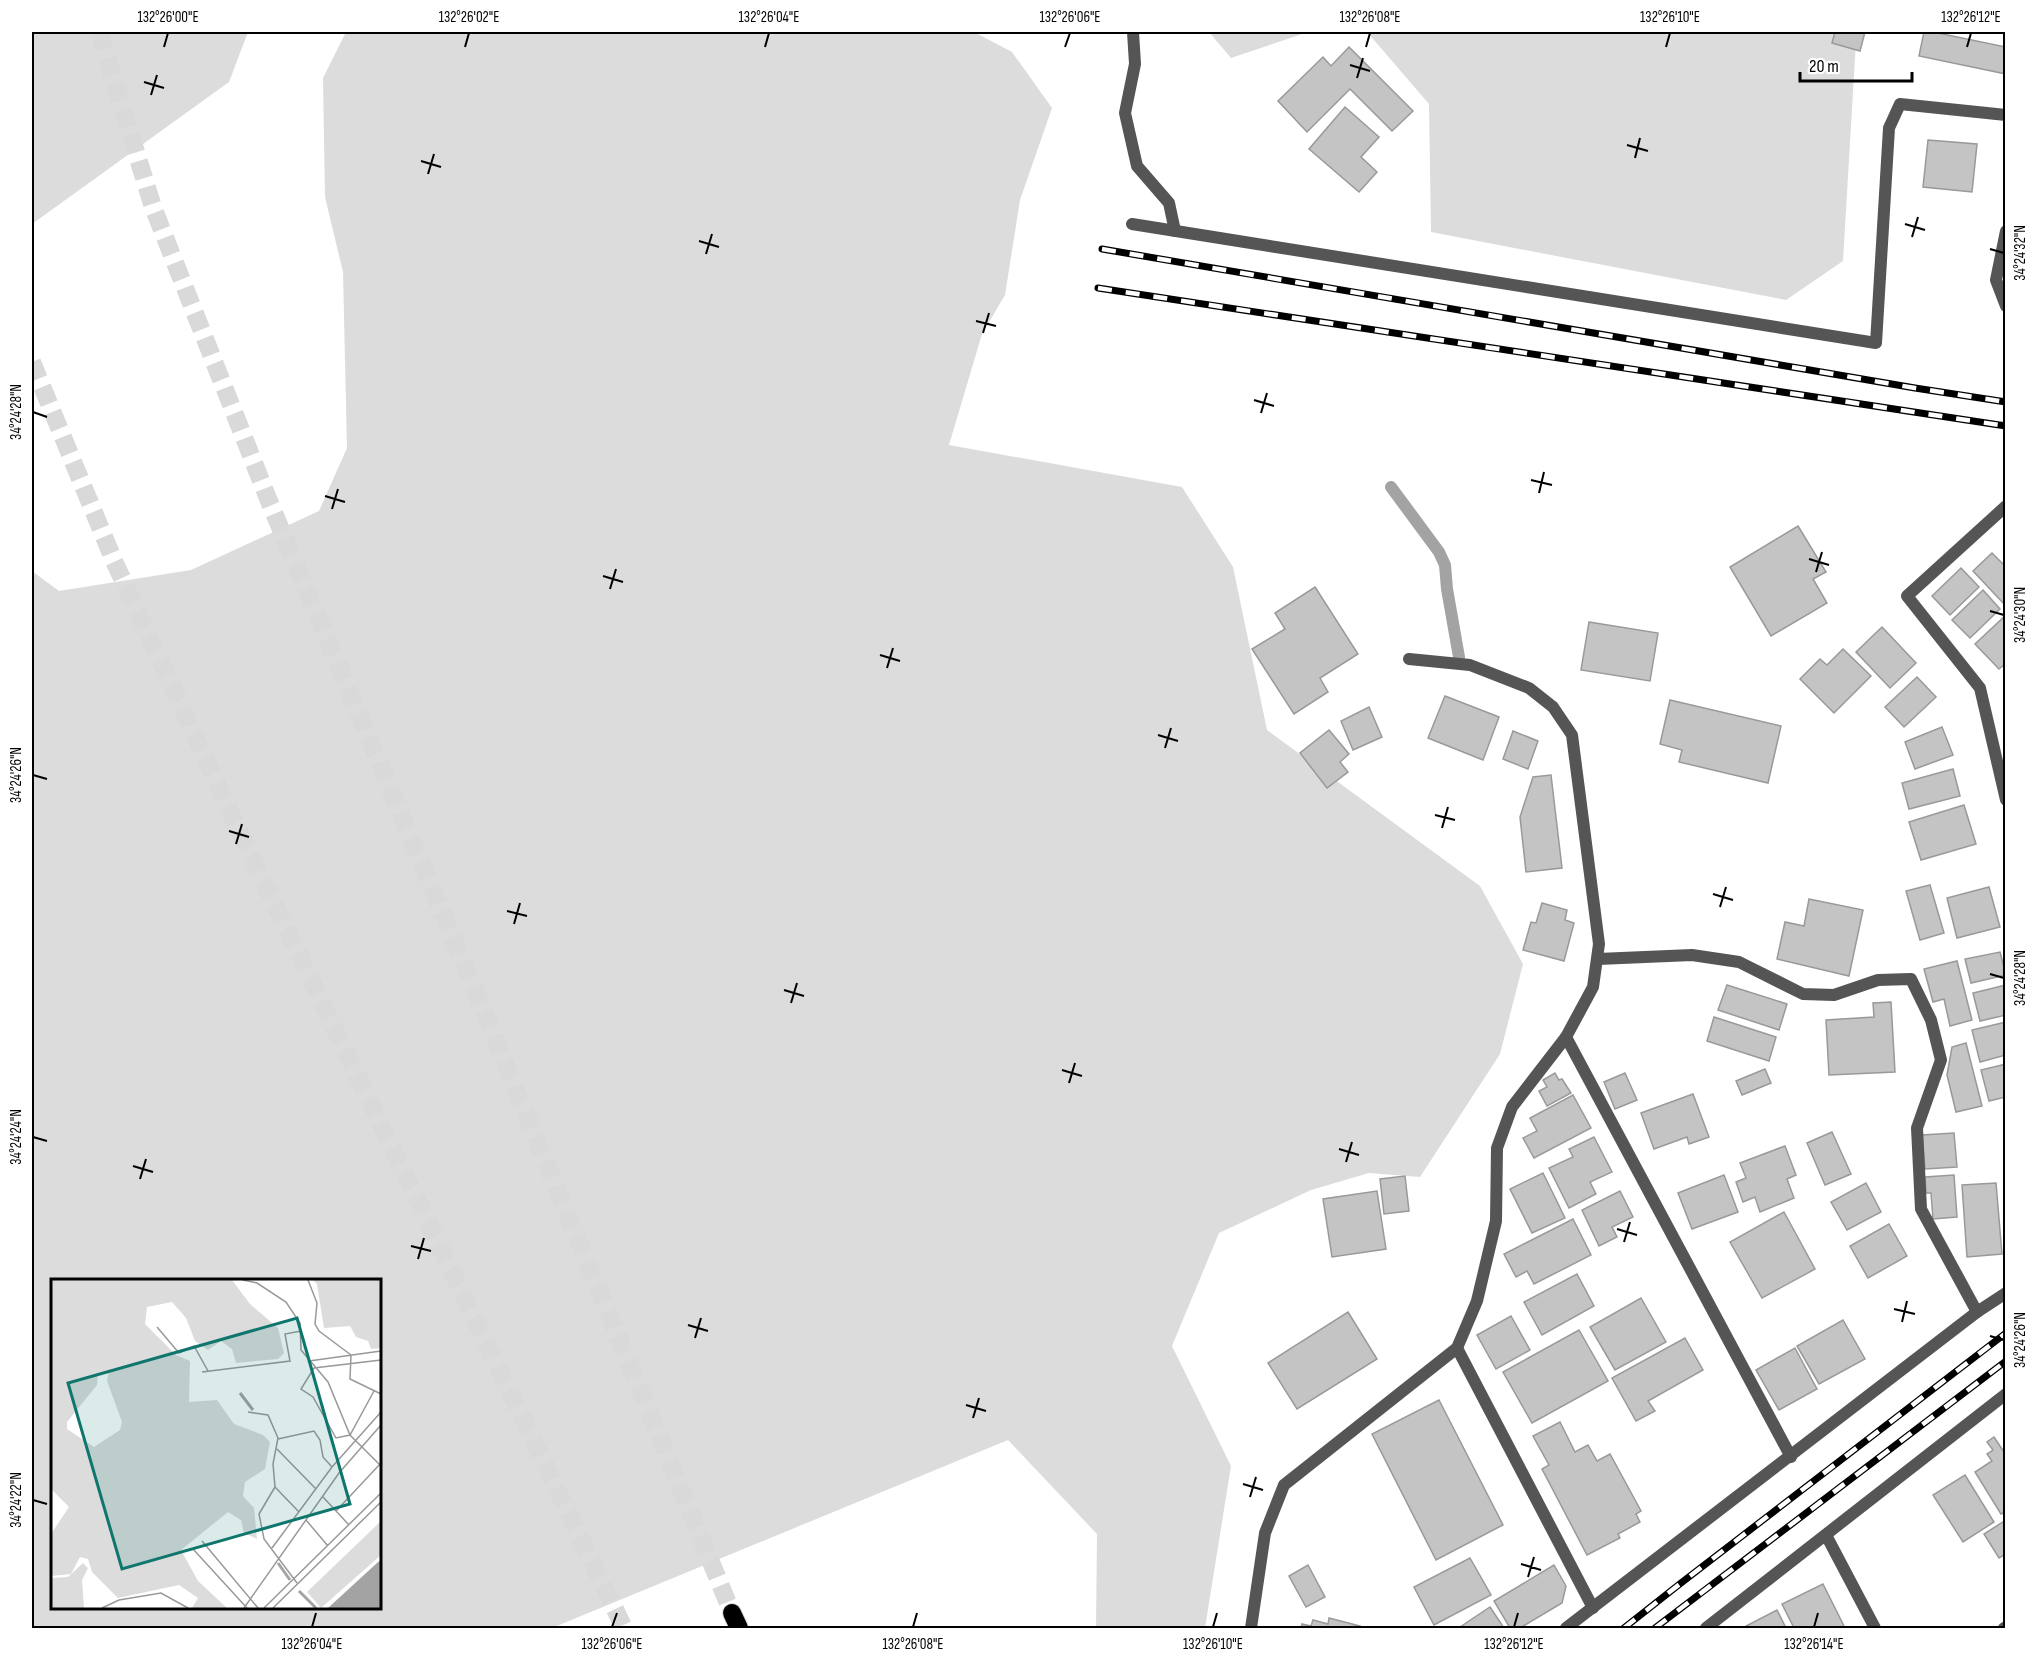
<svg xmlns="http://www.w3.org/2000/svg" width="2037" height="1660" font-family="'Sofia Sans Condensed',sans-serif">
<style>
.green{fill:#dcdcdc;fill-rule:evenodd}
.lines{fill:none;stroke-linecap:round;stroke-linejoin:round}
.stream{stroke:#a3a3a3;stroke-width:12}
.building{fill:#c4c4c4;stroke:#999;stroke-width:1.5}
.motorway-tunnel{stroke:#d9d9d9;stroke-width:18;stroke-dasharray:18 9;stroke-linecap:butt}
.motorway-casing{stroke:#dbdbdb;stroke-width:20}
.minor{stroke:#555;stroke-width:12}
.motorway{stroke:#000;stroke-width:18}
.rail-casing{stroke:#000;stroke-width:7}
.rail{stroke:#fff;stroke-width:4.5;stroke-dasharray:14;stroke-linecap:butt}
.ticks{fill:none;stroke:#000;stroke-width:2}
.inset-river{fill:none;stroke:#a3a3a3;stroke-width:3}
.inset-road{fill:none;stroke:#999;stroke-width:1.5}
.view{fill:#0f766e;fill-opacity:0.15;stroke:#0f766e;stroke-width:3}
.inset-edge{fill:none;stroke:#000;stroke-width:3}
.neatline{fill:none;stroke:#000;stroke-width:2}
.ticks-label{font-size:15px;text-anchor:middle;fill:#000}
</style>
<rect width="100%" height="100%" fill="#fff"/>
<g class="green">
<path d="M32,32H248L229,82L32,224Z"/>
<path d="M346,32H974L1012,52L1052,108L1020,200L1005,295L982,334L949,445L1182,487L1233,567L1267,730L1480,886L1523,964L1500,1054L1420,1177L1369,1173L1311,1190L1219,1233L1172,1346L1231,1466L1205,1628H1096L1097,1534L1008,1440L552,1628H32V571L59,591L191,570L319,511L347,448L343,272L325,197L323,78ZM52,1280H380V1608H52Z"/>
<path d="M1209,32H1308L1231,58Z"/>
<path d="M1367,32H1849L1856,41L1843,261L1786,300L1431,232L1429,104Z"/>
</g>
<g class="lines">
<path class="stream" d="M1391,487L1439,552L1445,565L1447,589L1459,657"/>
</g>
<g class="building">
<path d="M1835,32H1865L1860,51L1832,43Z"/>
<path d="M1924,32H1933L2006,47V74L1919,56Z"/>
<path d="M1349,47L1413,111L1392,131L1350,89L1307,132L1278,101L1323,57L1331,66Z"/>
<path d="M1345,107L1379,137L1361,157L1377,172L1359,192L1309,149Z"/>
<path d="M1928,140L1977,144L1972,192L1923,187Z"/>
<path d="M1798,526L1826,572L1813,579L1827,603L1771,636L1730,567Z"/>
<path d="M1992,553L2006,567L2005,605L1973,571Z"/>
<path d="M1961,568L1979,587L1950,615L1932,596Z"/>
<path d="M1315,587L1358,654L1320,678L1328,692L1294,714L1252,649L1285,629L1275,613Z"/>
<path d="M1983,590L2000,609L1970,638L1952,620Z"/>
<path d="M2006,615V663L1999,669L1975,644Z"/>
<path d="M1589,622L1658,633L1650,681L1581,670Z"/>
<path d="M1882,627L1916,663L1890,688L1856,652Z"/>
<path d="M1843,649L1871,676L1834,713L1800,679L1820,659L1827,665Z"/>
<path d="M1917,677L1936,697L1904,727L1885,707Z"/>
<path d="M1445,696L1499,717L1483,760L1428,738Z"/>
<path d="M1670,700L1781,726L1768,783L1679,762L1682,750L1660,744Z"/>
<path d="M1369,707L1382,737L1353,750L1341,721Z"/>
<path d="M1942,727L1953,755L1915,769L1905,742Z"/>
<path d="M1329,730L1349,754L1340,762L1348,772L1327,788L1300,753Z"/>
<path d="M1513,731L1538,741L1528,769L1503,759Z"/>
<path d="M1953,769L1960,796L1909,809L1902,783Z"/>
<path d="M1551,775L1562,868L1526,872L1520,817L1533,777Z"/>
<path d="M1964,805L1976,844L1921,860L1909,822Z"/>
<path d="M1930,885L1944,933L1920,940L1906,891Z"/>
<path d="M1989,887L2000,927L1957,938L1947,898Z"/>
<path d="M1809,899L1863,910L1849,976L1777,959L1785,922L1804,926Z"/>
<path d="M1542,903L1567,910L1565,920L1574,923L1564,961L1523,950L1531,922L1536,923Z"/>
<path d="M2000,952L2006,975L1971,983L1965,959Z"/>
<path d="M1957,961L1972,1020L1950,1026L1944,999L1933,1002L1924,969Z"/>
<path d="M1727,985L1787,1004L1779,1030L1718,1010Z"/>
<path d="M2006,985V1015L1980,1021L1973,993Z"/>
<path d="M1891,1002L1895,1072L1829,1075L1826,1020L1874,1017L1873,1003Z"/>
<path d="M1714,1017L1776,1037L1769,1061L1707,1041Z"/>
<path d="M2006,1022V1055L1980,1062L1972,1030Z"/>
<path d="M1966,1043L1982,1106L1956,1112L1947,1075L1952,1047Z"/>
<path d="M2006,1064V1097L1989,1101L1981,1070Z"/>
<path d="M1765,1069L1771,1083L1742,1095L1736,1081Z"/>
<path d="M1555,1073L1559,1080L1562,1079L1571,1093L1547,1106L1539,1091L1547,1087L1543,1080Z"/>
<path d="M1625,1073L1637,1100L1615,1109L1604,1082Z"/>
<path d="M1693,1094L1709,1137L1689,1144L1687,1137L1654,1149L1641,1113Z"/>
<path d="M1573,1095L1591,1128L1534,1158L1523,1138L1537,1131L1530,1118Z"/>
<path d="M1832,1132L1851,1174L1825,1185L1807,1143Z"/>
<path d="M1954,1133L1957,1167L1925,1169L1922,1135Z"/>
<path d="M1594,1137L1612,1172L1590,1182L1596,1194L1569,1208L1549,1168L1573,1157L1569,1149Z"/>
<path d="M1785,1146L1796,1175L1787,1179L1794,1198L1760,1212L1755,1197L1743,1202L1736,1182L1746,1178L1740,1163Z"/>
<path d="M1543,1173L1565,1218L1532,1233L1510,1189Z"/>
<path d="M1724,1175L1738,1212L1692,1229L1678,1193Z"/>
<path d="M1954,1175L1957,1217L1933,1219L1931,1193H1926L1925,1177Z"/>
<path d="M1405,1176L1409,1211L1384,1214L1380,1179Z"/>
<path d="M1866,1183L1881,1212L1847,1230L1831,1202Z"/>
<path d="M1996,1183L2002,1254L1967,1257L1962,1185Z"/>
<path d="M1377,1191L1386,1249L1332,1257L1323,1199Z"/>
<path d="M1620,1191L1633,1217L1612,1227L1617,1237L1599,1246L1582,1210Z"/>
<path d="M1784,1212L1815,1269L1762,1298L1730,1242Z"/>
<path d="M1573,1219L1591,1255L1534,1284L1527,1271L1516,1277L1504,1254Z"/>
<path d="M1889,1224L1907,1256L1868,1278L1850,1246Z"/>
<path d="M1577,1274L1594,1306L1542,1335L1524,1302Z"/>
<path d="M1641,1298L1666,1342L1615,1370L1590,1327Z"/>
<path d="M1348,1312L1377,1359L1297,1409L1268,1363Z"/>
<path d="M1511,1316L1530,1350L1496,1369L1477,1335Z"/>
<path d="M1843,1320L1865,1359L1819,1384L1797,1346Z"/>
<path d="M1579,1330L1608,1381L1532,1423L1503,1372Z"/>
<path d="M1685,1338L1703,1370L1648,1401L1655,1411L1636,1421L1612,1378Z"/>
<path d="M1795,1348L1817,1389L1779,1410L1756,1370Z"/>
<path d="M1439,1400L1503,1525L1436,1560L1372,1434Z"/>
<path d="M1560,1422L1575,1452L1588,1445L1597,1461L1610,1454L1641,1511L1636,1514L1640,1522L1618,1534L1620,1538L1587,1555L1542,1469L1549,1465L1533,1436Z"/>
<path d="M1994,1437L2006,1455V1512L2001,1514L1975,1472L1992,1461L1987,1454L1993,1450L1987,1442Z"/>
<path d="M1965,1475L1994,1522L1963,1542L1933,1495Z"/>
<path d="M2006,1520V1554L1999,1558L1984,1534Z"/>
<path d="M1470,1558L1491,1595L1434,1625L1414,1587Z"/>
<path d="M1308,1565L1325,1597L1306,1607L1289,1576Z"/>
<path d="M1554,1565L1566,1586L1562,1603L1520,1628H1510L1494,1601Z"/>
<path d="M1823,1584L1845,1628H1794L1782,1604Z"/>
<path d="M1490,1607L1504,1628H1461L1460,1627Z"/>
<path d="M1777,1610L1786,1628H1747L1746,1626Z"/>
<path d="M1329,1618L1360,1626L1359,1628H1301L1302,1624L1311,1626L1313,1620L1328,1624Z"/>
</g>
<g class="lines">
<g class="motorway-tunnel">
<path d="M99,32L153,207L269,501L477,995L732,1613"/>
<path d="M32,362L114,561L233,818L624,1628"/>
</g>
<g class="motorway-casing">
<path id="motorway" d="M732,1613L739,1628"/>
</g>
<g class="minor">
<path d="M1133,32L1135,64L1125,113L1137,166L1169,203L1175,231"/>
<path d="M1132,224L1876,343L1889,128L1900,104L2006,115"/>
<path d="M2006,231L1996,280L2006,306"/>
<path d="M2006,506L1907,596L1980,688L2006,800"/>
<path d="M1598,959L1692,955L1739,962L1803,994L1834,995L1878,980L1911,979L1931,1020L1941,1060L1917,1128L1921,1209L1977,1312"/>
<path d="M1566,1037L1791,1457"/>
<path d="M1457,1348L1593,1608"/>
<path d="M1826,1535L1875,1628"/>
<path d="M1251,1628L1265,1533L1284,1485L1457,1348L1477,1301L1496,1221L1497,1148L1512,1107L1566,1037L1593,987L1599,944L1572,735L1553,707L1529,688L1470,665L1409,659"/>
<path d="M1566,1628L1977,1312L2006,1293"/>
<path d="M1706,1628L2006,1394"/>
<path d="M2004,1628L2006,1627"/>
</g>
<use href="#motorway" class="motorway"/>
<g class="rail-casing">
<g id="rail">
<path d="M1102,249L1915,388L2006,402"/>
<path d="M1098,288L2006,426"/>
<path d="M1624,1628L1681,1583L2006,1333"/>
<path d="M1655,1628L2006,1361"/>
</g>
</g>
<use href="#rail" class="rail"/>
</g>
<path class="ticks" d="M164,47L168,33M465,47L469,33M765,47L769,33M1065,47L1070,33M1366,47L1370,33M1666,47L1670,33M1967,47L1971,33M1350,65L1370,71M1357,78L1363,58M144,82L164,88M151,95L157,75M1627,145L1648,151M1635,158L1640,138M421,161L441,167M428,174L434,154M1905,224L1925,230M1912,237L1918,217M699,241L719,247M1990,249L2004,253M706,254L712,234M976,321L996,326M983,333L989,313M1254,400L1274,406M33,412L47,417M1261,413L1267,393M1531,480L1552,485M1539,493L1544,472M325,496L345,502M332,509L338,489M1809,559L1829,565M1816,572L1822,552M603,576L623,582M610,589L616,569M1990,611L2004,615M880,655L900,661M887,668L893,648M1158,735L1178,741M1165,748L1171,728M33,775L47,779M1435,815L1455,820M1442,828L1448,807M229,831L249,837M236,844L242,824M1713,894L1733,900M1720,907L1726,887M507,911L527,916M514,924L520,903M1990,974L2004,978M784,990L804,996M791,1003L797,983M1062,1070L1082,1076M1069,1083L1075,1063M33,1137L47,1141M1339,1149L1359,1155M1346,1162L1352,1142M133,1166L153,1172M140,1179L146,1159M1617,1229L1637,1235M1624,1242L1630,1222M411,1246L431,1251M418,1259L424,1238M1894,1309L1915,1314M1902,1322L1907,1301M688,1325L708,1331M1990,1336L2004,1340M695,1338L701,1318M966,1405L986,1411M973,1418L979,1398M1243,1484L1263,1490M1250,1497L1256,1477M33,1500L47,1504M1521,1564L1541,1570M1528,1577L1534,1557M312,1627L316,1613M612,1627L617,1613M913,1627L917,1613M1213,1627L1217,1613M1514,1627L1518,1613M1814,1627L1818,1613"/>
<g transform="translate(51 1279)">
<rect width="330" height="330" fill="#fff"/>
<path d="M0,1H181L199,25L227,49L233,74L227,80L185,84L181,70L170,62L157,71L144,62L135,39L121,23L96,28L94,45L125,76L139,82L138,123L166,121L183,145L212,156L219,163L214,190L194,203L192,217L203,229L206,260L193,254L190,241L177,233L130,271L147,302L176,329H141L147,319L128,306L67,319L41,293L37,280L29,278L20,295L0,297V255L18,228L0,210ZM58,92L56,102L71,143L69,151L43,168L16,150V143L46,106L47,94ZM262,1H330V69L320,70L317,62L305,58L299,47L273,49L266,5ZM330,242V276L270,329L256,313ZM32,284L37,289L31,301L33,329H0V299L17,298Z" fill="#dcdcdc" fill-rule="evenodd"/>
<path d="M330,281V329H277L326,284Z" fill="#a3a3a3"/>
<path class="inset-river" d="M189,114L202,131M227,284L239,301M248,312L265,329"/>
<path class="inset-road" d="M192,1L206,4L235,23L249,44L250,71L277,103L299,156L330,187M257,1L266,24L264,45L268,52L300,76L299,100L330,115M106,48L128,74L143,67L157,92M258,82L330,72M151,93L239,82L234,55L250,52M323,112L299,156L285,159L262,118L250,110L263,89L330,81M197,133L217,136L227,159L222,185L224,208L208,235L213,260L246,304M227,160L263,152L269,161L272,178L281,188M226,170L265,210M224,208L248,233M272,218L298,246M285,232L330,184M255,241L277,267M151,262L207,329M221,269L281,188L330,133M142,270L196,329M51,329L68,321L110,314L137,329M193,329L288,194L330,146M213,329L330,214M222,329L330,223"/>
<path class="view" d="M246,39L299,225L71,290L17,104Z"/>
<rect width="330" height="330" class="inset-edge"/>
</g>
<rect width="2037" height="1660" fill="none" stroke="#ffffff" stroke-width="66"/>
<path d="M1800 72v9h112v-9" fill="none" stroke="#000000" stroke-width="3"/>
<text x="1809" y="72" font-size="18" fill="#000000" stroke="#ffffff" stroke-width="4.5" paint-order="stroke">20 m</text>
<rect x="33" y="33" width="1971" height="1594" class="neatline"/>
<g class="ticks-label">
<text x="168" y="22">132°26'00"E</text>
<text x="469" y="22">132°26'02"E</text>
<text x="769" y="22">132°26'04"E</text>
<text x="1070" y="22">132°26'06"E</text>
<text x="1370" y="22">132°26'08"E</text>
<text x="1670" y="22">132°26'10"E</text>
<text x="1971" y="22">132°26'12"E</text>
<text transform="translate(2020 253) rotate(-90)" y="5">34°24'32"N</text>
<text transform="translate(16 412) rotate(-90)" y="5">34°24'28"N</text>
<text transform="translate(2020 615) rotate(-90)" y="5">34°24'30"N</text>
<text transform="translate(16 775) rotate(-90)" y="5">34°24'26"N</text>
<text transform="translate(2020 978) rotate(-90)" y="5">34°24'28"N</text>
<text transform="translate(16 1137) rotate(-90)" y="5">34°24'24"N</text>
<text transform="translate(2020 1340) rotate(-90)" y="5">34°24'26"N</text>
<text transform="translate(16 1500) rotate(-90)" y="5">34°24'22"N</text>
<text x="312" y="1649">132°26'04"E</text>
<text x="612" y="1649">132°26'06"E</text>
<text x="913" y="1649">132°26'08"E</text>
<text x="1213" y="1649">132°26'10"E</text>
<text x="1514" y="1649">132°26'12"E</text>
<text x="1814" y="1649">132°26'14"E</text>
</g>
</svg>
